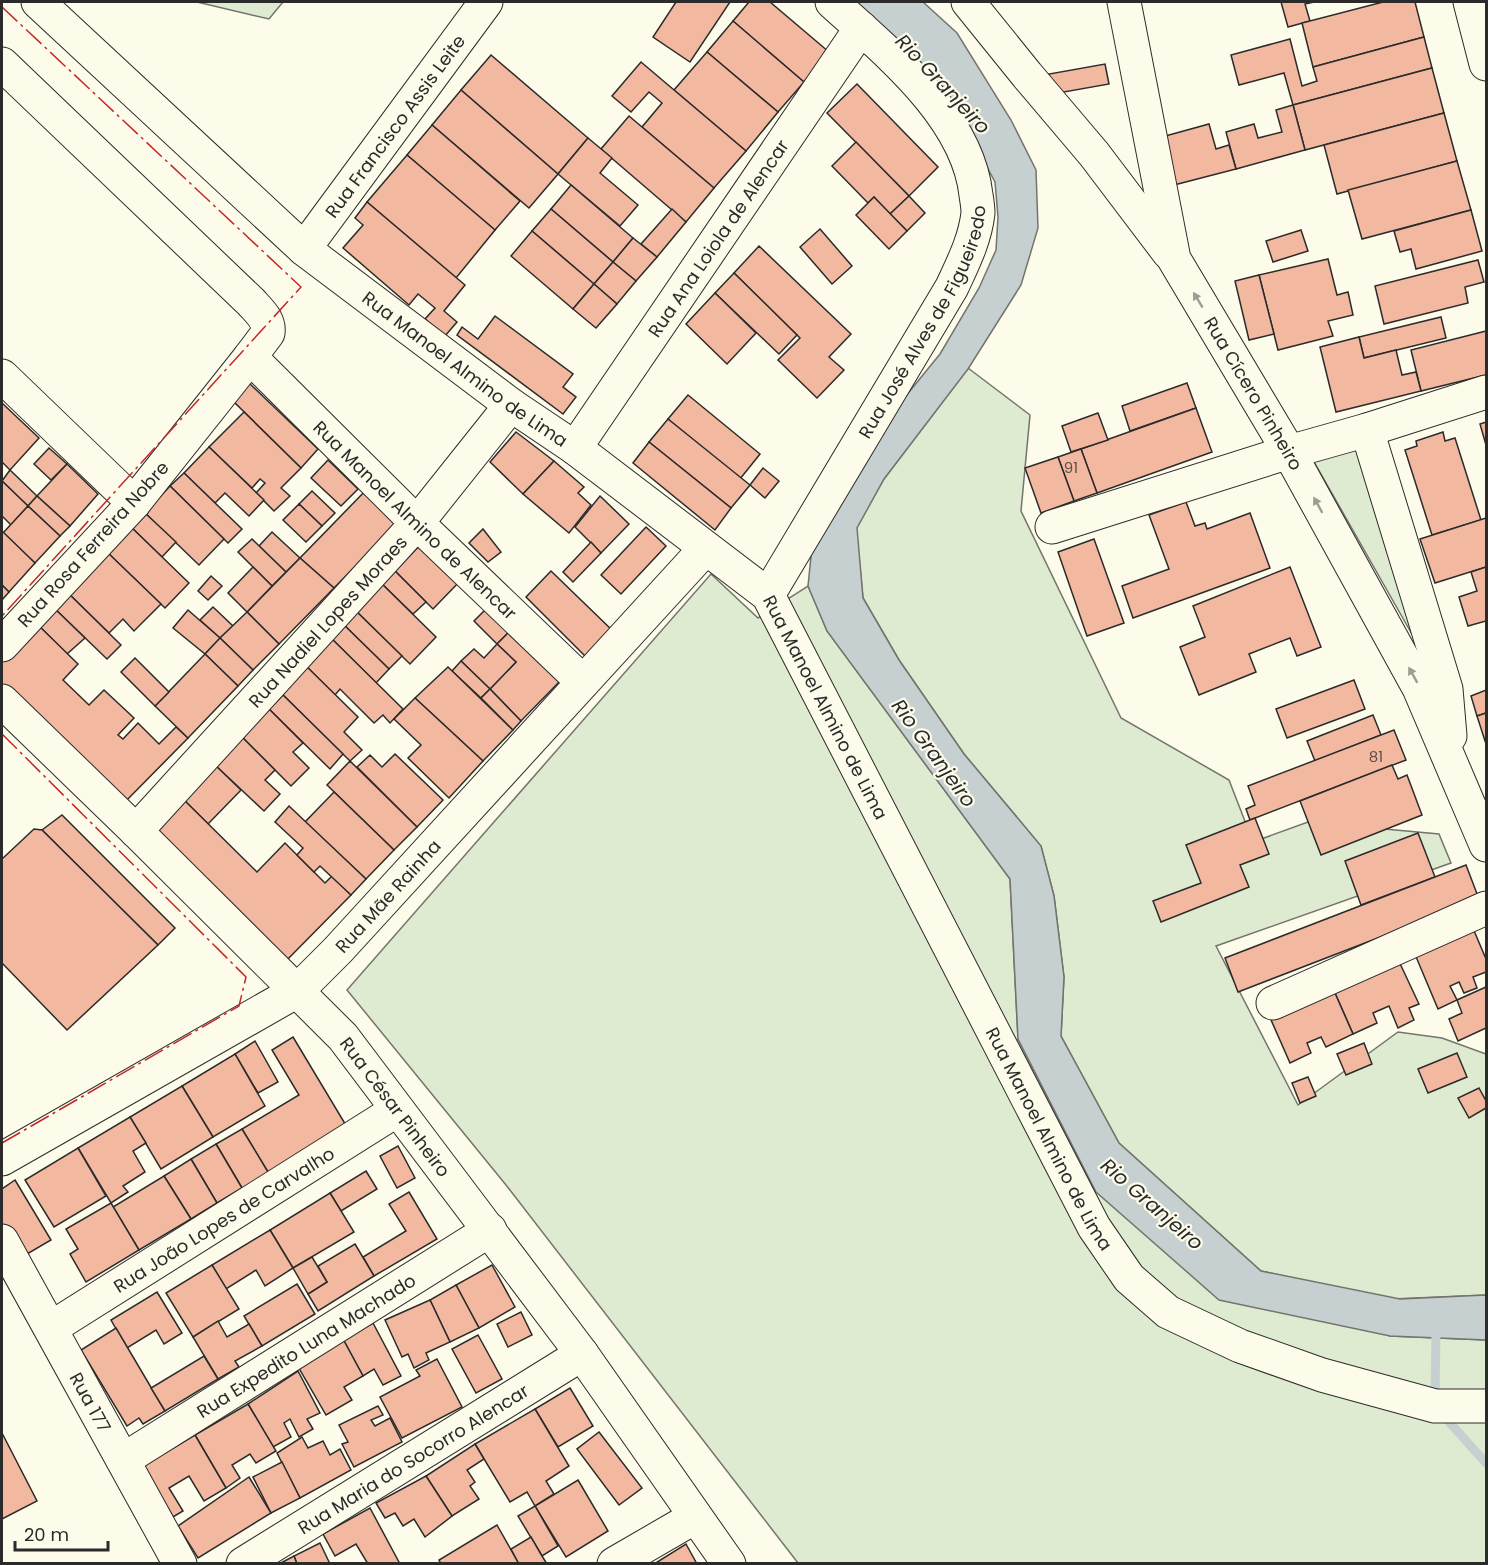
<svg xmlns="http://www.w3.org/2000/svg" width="1488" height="1565" font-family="Poppins,sans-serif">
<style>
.green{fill:#deebd1;stroke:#74746e;stroke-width:1.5}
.water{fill:#c7d0d0;stroke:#74746e;stroke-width:1.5}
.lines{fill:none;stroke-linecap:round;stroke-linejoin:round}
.stream{stroke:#c7d0d0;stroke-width:9}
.building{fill:#f2b8a0;stroke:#2b2b2b;stroke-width:1.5}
.minor-casing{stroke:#2b2b2b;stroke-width:35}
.minor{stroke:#fdfbea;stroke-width:33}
.power{stroke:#c62828;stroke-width:1.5;stroke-dasharray:21 4.5 3 4.5;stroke-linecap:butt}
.oneway{fill:#9e9d94}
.labels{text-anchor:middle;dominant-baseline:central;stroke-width:4.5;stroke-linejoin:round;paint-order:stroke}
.number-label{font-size:15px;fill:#5d4e48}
.street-label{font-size:18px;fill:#2b2b2b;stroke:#fdfbea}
.water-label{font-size:20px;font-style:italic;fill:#2b2b2b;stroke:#fdfbea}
</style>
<rect width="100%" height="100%" fill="#fdfbea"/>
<g class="green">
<path d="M197,2H283L269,19Z"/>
<path d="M968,368L1030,415L1021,511L1121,718L1229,780L1253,842L1308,822L1439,834L1451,863L1216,946L1298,1105L1398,1032L1442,1038L1486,1054V1295L1392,1299L1261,1271L1119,1143L1061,1036L1064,977L1054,896L1041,846L964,754L899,660L863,598L856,528L884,479Z"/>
<path d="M1354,443L1413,636L1313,460Z"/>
<path d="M711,574L758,618L808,586L827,631L1010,879L1018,1039L1096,1192L1390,1336L1486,1340V1563H798L506,1185L347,990Z"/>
</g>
<path class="water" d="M850,2H923L957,33L1011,120L1036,170L1038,228L1021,285L968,369L884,479L857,528L863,598L899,660L964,754L1041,846L1054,896L1064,977L1061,1036L1119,1143L1261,1271L1400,1299L1486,1295V1340L1390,1336L1219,1300L1096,1192L1018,1039L1010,879L827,631L808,586L813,537L870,440L940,354L979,288L996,250L998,217L995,182L968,132Z"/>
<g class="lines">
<g class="stream">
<path d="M1433,1329L1436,1330L1435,1400"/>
<path d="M1442,1414L1486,1463"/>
</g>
</g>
<g class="building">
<path d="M676,2H730L690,62L653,37Z"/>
<path d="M749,2H770L829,52L804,82L733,21Z"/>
<path d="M1281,2H1314L1305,4L1310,21L1288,27Z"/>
<path d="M1383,2H1415L1424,37L1313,67L1302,23Z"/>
<path d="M733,21L804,82L778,112L707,52Z"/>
<path d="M1424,37L1432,68L1293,105L1284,73L1239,85L1231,55L1290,39L1302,86L1317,81L1313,67Z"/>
<path d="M707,52L778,112L746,151L674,90Z"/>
<path d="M491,55L588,138L558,174L461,90Z"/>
<path d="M641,62L746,151L714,188L642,127L662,103L649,92L631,112L612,96Z"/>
<path d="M1105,64L1109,84L1053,94L1049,74Z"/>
<path d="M1432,68L1444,113L1305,150L1293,105Z"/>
<path d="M857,84L938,167L909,196L827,113Z"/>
<path d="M461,90L558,174L529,208L432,125Z"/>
<path d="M1293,105L1305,150L1236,169L1226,132L1254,124L1258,138L1282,132L1276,110Z"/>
<path d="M1444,113L1457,161L1337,194L1324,145Z"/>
<path d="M629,116L714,188L686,222L601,149Z"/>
<path d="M1209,124L1216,149L1229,145L1236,169L1170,186L1158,138Z"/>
<path d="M432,125L520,201L495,230L407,155Z"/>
<path d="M588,138L612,158L600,173L638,205L620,226L558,174Z"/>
<path d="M856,142L909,196L890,214L874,197L868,203L832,166Z"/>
<path d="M407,155L495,230L456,278L367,202Z"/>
<path d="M1457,161L1471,210L1362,239L1348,190Z"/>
<path d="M571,185L633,238L613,262L551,209Z"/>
<path d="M909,196L925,213L907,231L890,214Z"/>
<path d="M874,197L907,231L889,249L856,215Z"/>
<path d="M367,202L465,285L444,311L457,322L445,336L425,319L435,308L418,294L409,305L343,248L363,225L355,218Z"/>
<path d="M551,209L613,262L594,284L532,231Z"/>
<path d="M672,209L686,222L657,257L641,244Z"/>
<path d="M1471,210L1482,251L1416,269L1411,249L1400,252L1394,231Z"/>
<path d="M820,229L852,266L832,284L800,247Z"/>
<path d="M1301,230L1308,251L1273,262L1266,241Z"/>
<path d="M532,231L594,284L573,309L511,256Z"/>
<path d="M633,238L657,257L636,281L613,262Z"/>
<path d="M759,246L851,334L829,357L844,370L817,398L778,360L800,338L734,273Z"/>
<path d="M1328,259L1337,295L1348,292L1353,315L1328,321L1333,336L1278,350L1259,275Z"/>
<path d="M1478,260L1484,282L1465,287L1468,303L1384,324L1375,286Z"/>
<path d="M613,262L636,281L617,304L594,284Z"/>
<path d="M734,273L797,335L779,354L715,293Z"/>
<path d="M1259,275L1274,334L1249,340L1235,281Z"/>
<path d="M594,284L617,304L596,328L573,309Z"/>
<path d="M715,293L756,333L727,364L686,324Z"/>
<path d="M495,316L573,374L563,387L576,397L563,414L457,335L462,327L478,339Z"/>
<path d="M1441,317L1446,338L1364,358L1359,337Z"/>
<path d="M1486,331V375L1421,391L1411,350Z"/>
<path d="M1359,337L1364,358L1396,350L1402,375L1416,372L1421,391L1336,412L1320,347Z"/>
<path d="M249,383L318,449L301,468L232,400Z"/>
<path d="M1187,383L1196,408L1130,431L1122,406Z"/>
<path d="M688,395L760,454L740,479L668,419Z"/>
<path d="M2,403L39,438L10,470L2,462Z"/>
<path d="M1196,408L1212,452L1097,493L1081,449Z"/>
<path d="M244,412L301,468L281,488L290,496L274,511L256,493L265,483L260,479L252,488L209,447Z"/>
<path d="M1098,413L1108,440L1071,452L1062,426Z"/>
<path d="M668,419L750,485L731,508L649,442Z"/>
<path d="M1486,422V445L1480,424Z"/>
<path d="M516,432L554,461L523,494L490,462Z"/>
<path d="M1443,432L1445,441L1455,438L1481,520L1432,535L1405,450L1417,446L1416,441Z"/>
<path d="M649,442L731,508L715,530L633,463Z"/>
<path d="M209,447L264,500L249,516L225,493L215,503L184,473Z"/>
<path d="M49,448L67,464L51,480L34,464Z"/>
<path d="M1081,449L1097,493L1074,501L1058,457Z"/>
<path d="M1058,457L1074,501L1041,513L1025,468Z"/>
<path d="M328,460L358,489L341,506L311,478Z"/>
<path d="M554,461L584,487L578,493L591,505L569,533L523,494Z"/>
<path d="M67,464L98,494L70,526L37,496Z"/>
<path d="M763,468L779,481L765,498L750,485Z"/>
<path d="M10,470L37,496L28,506L2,481Z"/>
<path d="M184,473L242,529L228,543L170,486Z"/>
<path d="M2,481L28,506L11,525L2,516Z"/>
<path d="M170,486L224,539L199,565L145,513Z"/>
<path d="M369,487L402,519L334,588L300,558Z"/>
<path d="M312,491L335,513L322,526L299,504Z"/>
<path d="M37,496L70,526L60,536L28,506Z"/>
<path d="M600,496L629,524L601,553L575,527Z"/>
<path d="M1186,502L1195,526L1205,523L1207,529L1250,513L1270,568L1133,618L1122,586L1169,569L1149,515Z"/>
<path d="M299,504L322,526L306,542L283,520Z"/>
<path d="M28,506L60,536L35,563L3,533Z"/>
<path d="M145,513L176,542L162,557L131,527Z"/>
<path d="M1486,518V567L1435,583L1420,539Z"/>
<path d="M131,527L189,583L165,608L107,552Z"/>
<path d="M646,527L666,546L621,594L601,575Z"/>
<path d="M483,529L501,552L488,562L469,543Z"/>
<path d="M2,531L35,563L9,592L2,585Z"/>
<path d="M272,532L300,558L286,572L259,546Z"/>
<path d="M252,539L286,572L272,586L238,552Z"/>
<path d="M1094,539L1124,623L1087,636L1058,552Z"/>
<path d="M423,542L461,580L433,609L395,571Z"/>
<path d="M591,542L601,553L573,582L563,572Z"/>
<path d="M107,552L161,604L134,631L123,619L109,633L67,592Z"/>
<path d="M300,558L334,588L279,644L247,612Z"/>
<path d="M253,567L272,586L247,612L228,593Z"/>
<path d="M1290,567L1321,647L1297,656L1290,638L1249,654L1256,672L1199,695L1180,647L1205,637L1193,606Z"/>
<path d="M1486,567V621L1468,626L1459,597L1477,591L1471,572Z"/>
<path d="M395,571L426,602L413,614L382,584Z"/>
<path d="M551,571L614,632L588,659L526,597Z"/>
<path d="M211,576L222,586L208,600L198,591Z"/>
<path d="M382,584L436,637L410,664L356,611Z"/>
<path d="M2,585L9,592L2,600Z"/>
<path d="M67,592L121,645L107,659L53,607Z"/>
<path d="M53,607L85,638L67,654L37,624Z"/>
<path d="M213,607L233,626L220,638L200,620Z"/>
<path d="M488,607L511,630L497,644L474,621Z"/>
<path d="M188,610L220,638L205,654L173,628Z"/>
<path d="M356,611L402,656L389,669L343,624Z"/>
<path d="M247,612L279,644L253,670L220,638Z"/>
<path d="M37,624L78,664L63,680L89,705L104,690L134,718L118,735L123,739L138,723L159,744L176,727L188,738L123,804L2,685V659Z"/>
<path d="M343,624L389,669L376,683L330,637Z"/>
<path d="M511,630L562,679L521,721L490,689L516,662L497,644Z"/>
<path d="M330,637L403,709L390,723L383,715L374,723L340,689L335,695L304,664Z"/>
<path d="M220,638L253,670L238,686L205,654Z"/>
<path d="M497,644L516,662L490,689L461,661L474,649L484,658Z"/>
<path d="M205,654L238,686L188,738L155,706Z"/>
<path d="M135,658L169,692L155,706L121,672Z"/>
<path d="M461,661L490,689L481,698L452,671Z"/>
<path d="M304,664L358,717L344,732L362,750L350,761L278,690Z"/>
<path d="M448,667L513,730L483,761L415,698Z"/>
<path d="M1354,680L1365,709L1287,738L1276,709Z"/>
<path d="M490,689L521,721L513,730L481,698Z"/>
<path d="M1486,690V713L1477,716L1471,696Z"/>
<path d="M283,695L343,754L330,769L269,709Z"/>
<path d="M415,698L483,761L449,798L408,758L421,745L394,719Z"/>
<path d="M269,709L303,743L293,752L309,768L291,786L242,737Z"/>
<path d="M1486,713V744L1477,716Z"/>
<path d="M1373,715L1381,735L1315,761L1307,741Z"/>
<path d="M1394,730L1406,760L1250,820L1246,809L1255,805L1248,786Z"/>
<path d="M242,737L275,770L265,780L280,794L264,811L215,765Z"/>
<path d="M395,754L443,800L417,827L357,767L370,755L382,767Z"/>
<path d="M350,761L417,827L394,850L327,785Z"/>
<path d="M215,765L241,790L208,824L182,798Z"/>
<path d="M1392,765L1398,779L1407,775L1422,815L1321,855L1300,801Z"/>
<path d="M334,792L394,850L366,879L305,822Z"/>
<path d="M182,798L257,872L285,843L325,883L332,876L351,895L283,964L149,832Z"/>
<path d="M289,806L366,879L351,895L320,866L314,872L297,855L303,848L275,822Z"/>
<path d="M62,815L175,928L158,945L42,830Z"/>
<path d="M1255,818L1269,854L1240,865L1249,887L1161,922L1153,901L1201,883L1186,845Z"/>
<path d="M34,829L42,830L158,945L67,1030L2,963V859Z"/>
<path d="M1418,833L1435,877L1361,905L1345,861Z"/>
<path d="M1466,865L1479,899L1238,992L1225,958Z"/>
<path d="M1472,926L1486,959V972L1473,977L1477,988L1464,993L1459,982L1450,986L1457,1000L1438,1009L1414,952Z"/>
<path d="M1396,955L1419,1004L1409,1008L1414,1020L1398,1028L1389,1006L1373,1013L1377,1023L1353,1034L1331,984Z"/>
<path d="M1331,984L1353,1034L1326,1047L1321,1037L1307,1043L1311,1053L1290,1063L1268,1013Z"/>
<path d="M1486,987V1028L1458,1041L1449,1019L1462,1013L1457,1000Z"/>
<path d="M293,1037L347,1127L268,1172L242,1129L299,1095L272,1050Z"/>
<path d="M255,1041L278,1082L258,1093L235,1054Z"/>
<path d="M1364,1043L1372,1064L1346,1075L1337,1054Z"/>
<path d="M1457,1053L1467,1077L1428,1093L1418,1069Z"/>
<path d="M235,1054L265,1106L213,1137L182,1086Z"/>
<path d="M1308,1077L1316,1096L1300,1103L1292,1083Z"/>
<path d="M182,1086L213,1137L161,1169L130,1117Z"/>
<path d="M1479,1088L1486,1101V1108L1469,1118L1458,1098Z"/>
<path d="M130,1117L146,1143L133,1151L145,1172L123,1186L128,1192L111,1203L78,1148Z"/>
<path d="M242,1129L271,1177L245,1193L216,1144Z"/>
<path d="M216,1144L242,1188L217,1203L191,1159Z"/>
<path d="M398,1146L415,1178L397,1188L380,1156Z"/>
<path d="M78,1148L106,1196L54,1227L25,1180Z"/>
<path d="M191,1159L217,1203L191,1219L164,1176Z"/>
<path d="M366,1171L377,1189L341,1211L330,1193Z"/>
<path d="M164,1176L191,1219L139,1250L113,1207Z"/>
<path d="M15,1180L51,1240L22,1257L2,1223V1189Z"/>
<path d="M409,1192L437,1239L374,1276L363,1257L406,1231L389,1204Z"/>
<path d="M330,1193L354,1232L293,1268L270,1230Z"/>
<path d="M111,1203L139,1250L86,1282L70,1254L78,1249L66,1229Z"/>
<path d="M270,1230L293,1268L265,1286L256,1270L226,1289L212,1265Z"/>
<path d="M355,1244L374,1276L318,1311L308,1294L327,1282L318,1266Z"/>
<path d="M312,1257L327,1282L308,1294L293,1268Z"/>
<path d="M212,1265L239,1309L193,1337L166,1293Z"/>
<path d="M492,1265L515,1307L479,1328L456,1285Z"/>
<path d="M297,1284L315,1314L262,1346L244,1316Z"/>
<path d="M456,1285L479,1328L450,1342L430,1300Z"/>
<path d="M157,1292L182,1333L164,1344L156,1330L127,1348L111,1320Z"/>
<path d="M430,1300L450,1342L426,1353L429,1360L414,1368L408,1354L402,1357L385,1320Z"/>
<path d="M521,1312L532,1335L508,1347L497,1324Z"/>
<path d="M218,1321L227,1337L249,1324L262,1346L235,1361L239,1367L218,1379L193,1337Z"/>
<path d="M373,1323L401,1376L383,1385L374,1369L363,1376L343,1339Z"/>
<path d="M116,1328L165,1411L143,1424L139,1418L127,1426L81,1350Z"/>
<path d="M478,1335L502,1379L476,1393L452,1349Z"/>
<path d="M343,1339L363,1376L344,1387L352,1400L326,1415L296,1363Z"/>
<path d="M204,1356L218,1379L165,1411L151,1388Z"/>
<path d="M437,1359L462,1407L402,1438L380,1397L420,1376L416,1370Z"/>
<path d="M298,1371L320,1413L307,1419L313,1429L299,1437L290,1419L284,1423L291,1437L273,1447L248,1404Z"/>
<path d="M570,1388L593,1426L558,1447L535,1409Z"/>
<path d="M248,1404L276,1451L256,1463L250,1454L232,1465L240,1478L226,1488L195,1435Z"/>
<path d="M378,1406L383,1415L371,1420L375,1426L390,1418L402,1442L354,1467L342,1444L348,1442L339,1425Z"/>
<path d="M535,1409L569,1466L546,1481L554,1494L535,1506L527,1492L510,1502L475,1444Z"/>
<path d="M599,1432L642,1488L619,1505L577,1449Z"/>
<path d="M2,1433L37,1501L2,1519Z"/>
<path d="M195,1435L226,1488L204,1501L189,1476L169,1488L183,1511L173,1517L143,1466Z"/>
<path d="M302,1437L308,1448L323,1441L330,1455L340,1449L351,1470L300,1498L277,1453Z"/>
<path d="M475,1444L484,1459L467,1470L475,1482L470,1486L479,1499L452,1516L426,1476Z"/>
<path d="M282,1462L300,1498L271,1513L253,1477Z"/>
<path d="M426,1476L452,1516L425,1537L414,1519L403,1526L395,1513L385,1518L376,1503Z"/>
<path d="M249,1477L271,1513L198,1558L178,1526Z"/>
<path d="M578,1480L608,1531L566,1557L535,1506Z"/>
<path d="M535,1506L558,1546L542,1556L518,1516Z"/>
<path d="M370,1508L400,1564H368L356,1544L335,1556L323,1534Z"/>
<path d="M497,1525L519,1564H441L439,1560Z"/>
<path d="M531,1537L542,1556L547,1564H519L511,1549Z"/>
<path d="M320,1543L330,1564H297L294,1556Z"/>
<path d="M686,1544L697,1564H654Z"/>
<path d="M294,1556L297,1564H279Z"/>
</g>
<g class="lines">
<g class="minor-casing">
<g id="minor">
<path id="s1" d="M38,2L304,249L511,405L575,448L768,595L1094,1227L1129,1278L1168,1312L1240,1346L1322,1375L1435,1406H1486"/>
<path d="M968,2L1027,75L1094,154L1169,253"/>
<path id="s2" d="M1124,2L1174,259L1289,452L1419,688L1486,845"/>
<path d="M1470,2L1486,64"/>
<path d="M2,64L251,302C259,311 270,320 268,333L250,357L134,503L2,645"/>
<path id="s3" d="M304,249L486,2"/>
<path id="s4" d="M250,357L417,523L583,682"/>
<path d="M2,376L134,503"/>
<path d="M1367,430L1446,689L1450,736"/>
<path id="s5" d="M575,448L861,28"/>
<path d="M1052,527L1289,452L1367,430L1486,392"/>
<path id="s6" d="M768,595L952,287C963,263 975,240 978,213C978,208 977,201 976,195C968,117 887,52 832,2"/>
<path id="s7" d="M2,701L136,831L343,1037L582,1354L729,1564"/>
<path id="s8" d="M136,831L417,523L511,405"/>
<path d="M1273,1003L1486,908"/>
<path id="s9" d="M2,1159L297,991L338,950L705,549"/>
<path id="s10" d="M2,1241L180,1564"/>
<path id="s11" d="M51,1328L397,1110"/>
<path id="s12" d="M123,1460L490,1230"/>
<path id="s13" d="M243,1564L582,1354"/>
<path d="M614,1564L695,1517"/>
</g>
</g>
<use href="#minor" class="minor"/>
<g class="power">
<path d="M2,7L301,287L2,616"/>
<path d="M2,734L246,977L239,1006L2,1143"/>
</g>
</g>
<defs><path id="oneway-solid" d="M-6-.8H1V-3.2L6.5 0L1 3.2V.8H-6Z" transform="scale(1.5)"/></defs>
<g class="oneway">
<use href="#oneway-solid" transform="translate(1198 300) rotate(-121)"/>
<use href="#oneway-solid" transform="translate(1318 505) rotate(-119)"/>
<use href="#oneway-solid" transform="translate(1413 675) rotate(-119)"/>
</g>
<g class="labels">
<g class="number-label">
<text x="1071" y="467">91</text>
<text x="1376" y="756">81</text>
</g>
<g class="street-label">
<text stroke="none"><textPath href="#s3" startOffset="153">Rua Francisco Assis Leite</textPath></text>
<text stroke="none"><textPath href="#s5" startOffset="254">Rua Ana Loiola de Alencar</textPath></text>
<text stroke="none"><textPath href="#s6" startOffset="315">Rua José Alves de Figueiredo</textPath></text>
<text stroke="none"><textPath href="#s1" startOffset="564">Rua Manoel Almino de Lima</textPath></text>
<text stroke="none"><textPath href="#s2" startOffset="418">Rua Cícero Pinheiro</textPath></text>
<text stroke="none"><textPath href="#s4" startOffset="232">Rua Manoel Almino de Alencar</textPath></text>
<text transform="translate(93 544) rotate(-48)">Rua Rosa Ferreira Nobre</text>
<text stroke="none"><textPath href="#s8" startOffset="284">Rua Nadiel Lopes Moraes</textPath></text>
<text stroke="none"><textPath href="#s1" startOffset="1068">Rua Manoel Almino de Lima</textPath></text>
<text stroke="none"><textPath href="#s9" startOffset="471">Rua Mãe Rainha</textPath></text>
<text stroke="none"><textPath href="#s7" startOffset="566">Rua César Pinheiro</textPath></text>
<text stroke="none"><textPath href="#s1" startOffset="1554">Rua Manoel Almino de Lima</textPath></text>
<text stroke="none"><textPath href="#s11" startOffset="204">Rua João Lopes de Carvalho</textPath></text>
<text stroke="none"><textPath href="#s12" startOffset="216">Rua Expedito Luna Machado</textPath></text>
<text stroke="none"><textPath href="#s10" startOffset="184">Rua 177</textPath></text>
<text stroke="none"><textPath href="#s13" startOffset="200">Rua Maria do Socorro Alencar</textPath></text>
</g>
<g class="water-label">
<text transform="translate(943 84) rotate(47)">Rio Granjeiro</text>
<text transform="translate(934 753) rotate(54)">Rio Granjeiro</text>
<text transform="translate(1152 1204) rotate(41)">Rio Granjeiro</text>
</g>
</g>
<rect width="1488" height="1565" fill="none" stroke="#2b2b2b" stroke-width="6"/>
<path d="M15 1541v9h93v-9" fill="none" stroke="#2b2b2b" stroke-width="3"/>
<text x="24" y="1541" font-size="18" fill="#2b2b2b" stroke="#fdfbea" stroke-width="4.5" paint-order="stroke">20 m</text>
</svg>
